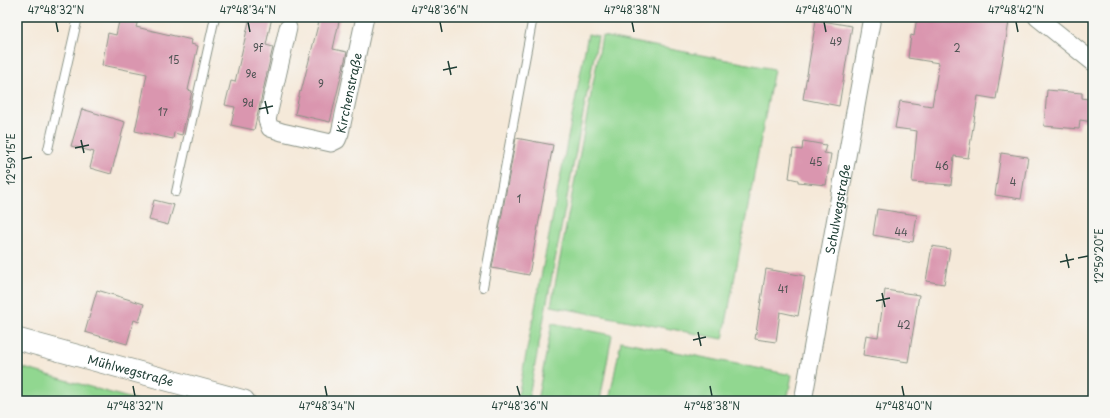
<svg xmlns="http://www.w3.org/2000/svg" width="1110" height="418" font-family="'Playpen Sans',sans-serif">
<style>
.green{fill:#91d790;stroke:#588a62}
.building{fill:#da96af}
.lines{fill:none;stroke-linecap:round;stroke-linejoin:round}
.service-casing{stroke:#8a9386;stroke-width:10}
.minor-casing{stroke:#8a9386;stroke-width:19}
.tertiary-casing{stroke:#8a9386;stroke-width:23}
.service{stroke:#fff;stroke-width:8}
.minor{stroke:#fff;stroke-width:17}
.tertiary{stroke:#fff;stroke-width:21}
.ticks{fill:none;stroke:#1f3d34;stroke-width:1.5}
.labels{text-anchor:middle;dominant-baseline:central;stroke-width:3;stroke-linejoin:round;paint-order:stroke}
.number-label{font-size:10px;fill:#4e5353}
.street-label{font-size:12px;fill:#1f3d34;stroke:#f6f6f2}
.neatline{fill:none;stroke:#1f3d34;stroke-width:1.5}
.ticks-label{font-size:10px;text-anchor:middle;fill:#1f3d34}
</style>
<rect width="100%" height="100%" fill="#f6f6f2"/>
<filter id="ink" filterUnits="userSpaceOnUse"><feTurbulence type="fractalNoise" baseFrequency=".025" numOctaves="2"/><feDisplacementMap in="SourceGraphic" scale="8" xChannelSelector="R" yChannelSelector="G"/><feConvolveMatrix kernelMatrix="1 2 1 2 8 2 1 2 1" color-interpolation-filters="sRGB"/></filter>
<filter id="wash" filterUnits="userSpaceOnUse"><feTurbulence type="fractalNoise" baseFrequency=".012" numOctaves="4" result="noise"/><feDisplacementMap in="SourceGraphic" scale="16" xChannelSelector="R" yChannelSelector="G"/><feGaussianBlur stdDeviation="0.9" result="paint"/><feColorMatrix in="noise" values="0 0 0 0 0 0 0 0 0 0 0 0 0 0 0 0 0 1.4 0 .05"/><feComposite in="paint" operator="in"/></filter>
<g filter="url(#wash)">
<rect width="100%" height="100%" fill="#f5e9d9"/>
<g class="green">
<path d="M588,34L598,36L528,401H517Z"/>
<path d="M602,36L774,69L723,339L551,306Z"/>
<path d="M552,323L612,335L600,401H537Z"/>
<path d="M621,341L792,375L787,401H609Z"/>
<path d="M17,366L139,401H30L17,398Z"/>
</g>
<g id="blocks">
<g class="building">
<path d="M120,17H139L136,27L192,40L191,44L198,46L188,90L192,91L182,135L174,133L173,139L135,131L147,74L102,65L108,33L116,35Z"/>
<path d="M250,17H272L266,45L273,47L254,130L231,125L235,107L225,105L231,81L235,82Z"/>
<path d="M320,17H340L333,49L347,52L330,122L295,114L300,91L301,92Z"/>
<path d="M917,17H982L1009,22L996,99L978,96L968,158L954,156L951,185L912,182L917,131L895,128L900,101L932,106L939,63L908,58L911,35L914,36Z"/>
<path d="M816,20L852,26L839,106L803,99Z"/>
<path d="M1047,90L1082,93V98L1093,100V122L1080,120L1079,129L1044,126Z"/>
<path d="M82,109L125,122L111,174L90,168L94,152L71,146Z"/>
<path d="M516,138L553,145L529,275L492,268Z"/>
<path d="M803,141L826,145L824,153L831,154L826,185L798,182V180L789,178L793,149L802,150Z"/>
<path d="M1001,153L1028,157L1021,199L995,195Z"/>
<path d="M154,200L174,205L168,225L149,220Z"/>
<path d="M877,209L917,215L913,242L873,235Z"/>
<path d="M932,246L950,249L944,284L926,281Z"/>
<path d="M766,269L805,276L798,316L780,312L776,342L755,339Z"/>
<path d="M97,290L144,304L139,322L134,320L127,344L85,332Z"/>
<path d="M885,290L919,295L908,362L863,355L866,335L878,337Z"/>
</g>
</g>
</g>
<g filter="url(#ink)">
<use href="#blocks" fill-opacity="0" stroke="#8a9386" stroke-width="1"/>
<g class="lines">
<g class="service-casing">
<g id="service">
<path d="M48,149L78,17"/>
<path d="M176,192L215,17"/>
<path d="M483,287L533,17"/>
</g>
</g>
<g class="minor-casing">
<g id="minor">
<path d="M1037,17L1093,62"/>
<path id="s1" d="M288,28L267,120L270,128L282,132L331,143L337,140L340,133L365,17"/>
<path id="s2" d="M803,401L872,17"/>
</g>
</g>
<g class="tertiary-casing">
<g id="tertiary">
<path id="s3" d="M17,339L244,401"/>
</g>
</g>
<use href="#service" class="service"/>
<use href="#minor" class="minor"/>
<use href="#tertiary" class="tertiary"/>
</g>
</g>
<path class="ticks" d="M56,22L58,32M248,22L250,32M440,22L442,32M632,22L634,32M824,22L826,32M1016,22L1018,32M448,61L451,75M443,70L457,67M265,101L268,114M259,109L273,106M81,140L84,153M75,148L89,145M22,159L32,157M1066,254L1069,268M1078,258L1088,256M1060,262L1074,259M882,293L885,307M876,301L890,298M698,332L701,346M693,340L706,337M133,386L135,396M325,386L327,396M517,386L520,396M710,386L712,396M902,386L904,396"/>
<g class="labels">
<g class="number-label">
<text x="836" y="41">49</text>
<text x="258" y="47">9f</text>
<text x="957" y="47">2</text>
<text x="174" y="59">15</text>
<text x="251" y="73">9e</text>
<text x="321" y="83">9</text>
<text x="248" y="102">9d</text>
<text x="163" y="111">17</text>
<text x="816" y="161">45</text>
<text x="942" y="165">46</text>
<text x="1013" y="181">4</text>
<text x="519" y="198">1</text>
<text x="901" y="231">44</text>
<text x="783" y="288">41</text>
<text x="904" y="324">42</text>
</g>
<g class="street-label">
<text stroke="none"><textPath href="#s1" startOffset="221">Kirchenstraße</textPath></text>
<text stroke="none"><textPath href="#s2" startOffset="195">Schulwegstraße</textPath></text>
<text stroke="none"><textPath href="#s3" startOffset="118">Mühlwegstraße</textPath></text>
</g>
</g>
<rect width="1110" height="418" fill="none" stroke="#f6f6f2" stroke-width="44"/>
<rect x="22" y="22" width="1066" height="374" class="neatline"/>
<g class="ticks-label">
<text x="56" y="14">47°48'32"N</text>
<text x="248" y="14">47°48'34"N</text>
<text x="440" y="14">47°48'36"N</text>
<text x="632" y="14">47°48'38"N</text>
<text x="824" y="14">47°48'40"N</text>
<text x="1016" y="14">47°48'42"N</text>
<text transform="translate(11 159) rotate(-90)" y="4">12°59'15"E</text>
<text transform="translate(1099 256) rotate(-90)" y="4">12°59'20"E</text>
<text x="135" y="410">47°48'32"N</text>
<text x="327" y="410">47°48'34"N</text>
<text x="520" y="410">47°48'36"N</text>
<text x="712" y="410">47°48'38"N</text>
<text x="904" y="410">47°48'40"N</text>
</g>
</svg>
